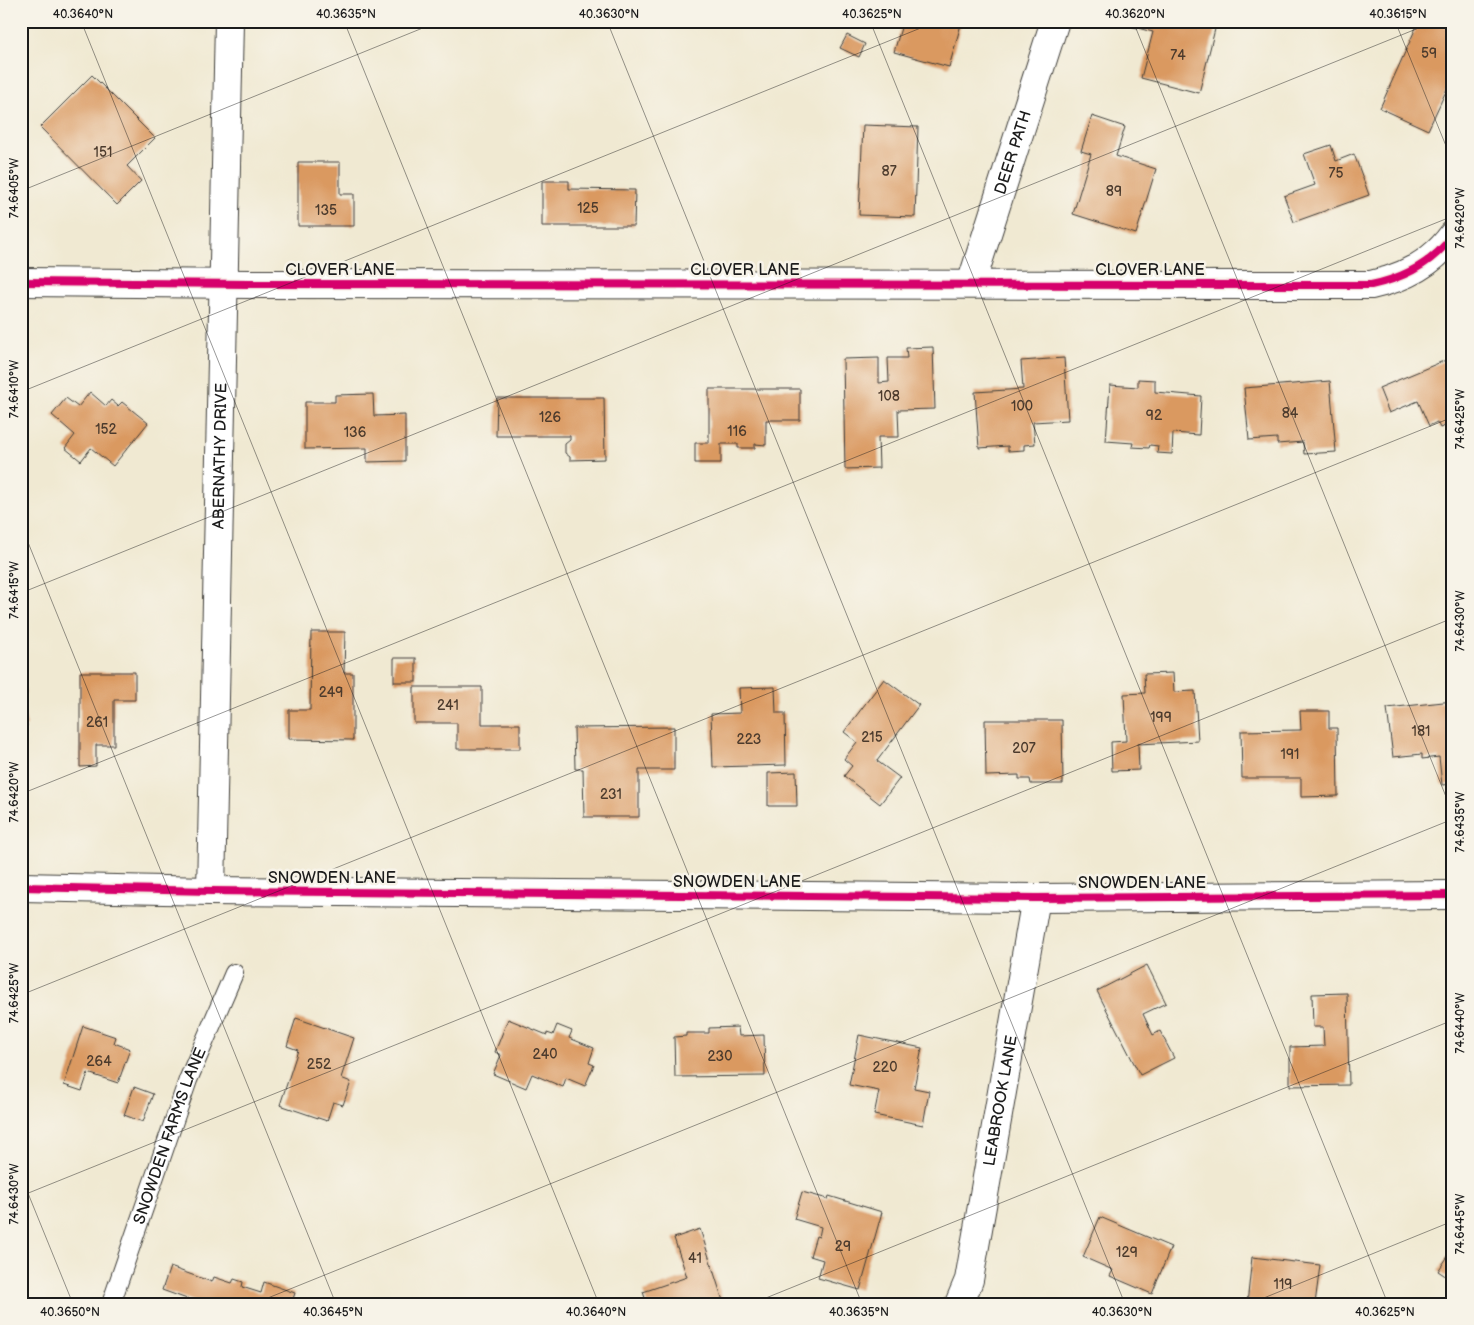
<svg xmlns="http://www.w3.org/2000/svg" width="1474" height="1325" font-family="'Balsamiq Sans',sans-serif">
<style>
.building{fill:#da9961}
.lines{fill:none;stroke-linecap:round;stroke-linejoin:round}
.service-casing{stroke:#3c3b37;stroke-width:20}
.minor-casing{stroke:#3c3b37;stroke-width:30}
.tertiary-casing{stroke:#3c3b37;stroke-width:30}
.service{stroke:#fff;stroke-width:18}
.minor{stroke:#fff;stroke-width:28}
.tertiary{stroke:#fff;stroke-width:28}
.cycleway-casing{stroke:#f7f3e8;stroke-width:11}
.cycleway{stroke:#d6006c;stroke-width:8}
.ticks{fill:none;stroke:#1c1c1c;stroke-width:1;stroke-opacity:0.45}
.labels{text-anchor:middle;dominant-baseline:central;stroke-width:5;stroke-linejoin:round;paint-order:stroke}
.number-label{font-size:14px;fill:#4c3b2d}
.street-label{font-size:16px;fill:#1c1c1c;stroke:#f7f3e8}
.neatline{fill:none;stroke:#1c1c1c;stroke-width:2}
.ticks-label{font-size:12px;text-anchor:middle;fill:#1c1c1c}
</style>
<rect width="100%" height="100%" fill="#f7f3e8"/>
<filter id="ink" filterUnits="userSpaceOnUse"><feTurbulence type="fractalNoise" baseFrequency=".02" numOctaves="2"/><feDisplacementMap in="SourceGraphic" scale="10" xChannelSelector="R" yChannelSelector="G"/><feConvolveMatrix kernelMatrix="1 2 1 2 8 2 1 2 1" color-interpolation-filters="sRGB"/></filter>
<filter id="wash" filterUnits="userSpaceOnUse"><feTurbulence type="fractalNoise" baseFrequency=".0096" numOctaves="4" result="noise"/><feDisplacementMap in="SourceGraphic" scale="20" xChannelSelector="R" yChannelSelector="G"/><feGaussianBlur stdDeviation="1.12" result="paint"/><feColorMatrix in="noise" values="0 0 0 0 0 0 0 0 0 0 0 0 0 0 0 0 0 1.4 0 .05"/><feComposite in="paint" operator="in"/></filter>
<g filter="url(#wash)">
<rect width="100%" height="100%" fill="#f0e9d2"/>
<g id="blocks">
<g class="building">
<path d="M903,21H962L949,67L894,52Z"/>
<path d="M1127,21H1217L1199,93L1141,78L1153,32L1126,25Z"/>
<path d="M1419,21H1434L1453,30V76L1428,130L1380,108Z"/>
<path d="M847,35L865,44L859,57L840,48Z"/>
<path d="M92,75L155,138L127,166L141,181L117,205L40,127Z"/>
<path d="M1092,116L1125,127L1116,156L1156,169L1136,234L1073,214L1091,154L1081,151Z"/>
<path d="M863,125L918,127L915,217L859,215Z"/>
<path d="M1331,145L1336,161L1354,154L1369,195L1294,222L1284,196L1315,185L1304,154Z"/>
<path d="M298,162H340V194H354V226H298Z"/>
<path d="M542,181H569V189L635,190L634,226H542Z"/>
<path d="M933,347L935,409L898,410L899,437H878L879,468L845,469L843,359L879,358V383L889,382L888,358H907L906,348Z"/>
<path d="M1453,357V423L1440,428L1437,422L1429,426L1418,401L1389,413L1379,388Z"/>
<path d="M1064,358L1068,420L1033,422L1035,444L1024,445V450L1008,451V446L979,448L975,392L1023,389L1021,361Z"/>
<path d="M1138,379L1155,380V392L1201,396L1199,435L1173,433L1172,454L1157,453L1158,446L1150,445L1149,448L1132,447L1133,443L1106,441L1110,385L1138,387Z"/>
<path d="M1330,381L1336,452L1304,454L1303,442L1277,444V438L1249,440L1244,388Z"/>
<path d="M709,389H800V420H766V445L755,444V448H738V444H721V463H695V443H709Z"/>
<path d="M90,392L106,406L111,400L118,406L122,402L148,423L113,466L91,448L81,461L65,448L75,435L52,415L66,398L78,407Z"/>
<path d="M373,394L374,416L405,415V461L367,462V448L305,449V402H335V395Z"/>
<path d="M497,398H604L605,459L570,460V457L565,453V444L570,440V436H496Z"/>
<path d="M311,632H345L344,673H353V740L289,739V710H310Z"/>
<rect x="394" y="658" width="22" height="24"/>
<path d="M21,670L26,693L21,694Z"/>
<path d="M80,672H135V700H114V745H96V766L80,767Z"/>
<path d="M1173,673L1174,692L1195,691L1198,741L1138,744L1139,770L1112,771L1111,742L1126,741L1124,694L1145,693L1144,674Z"/>
<path d="M884,679L919,705L877,761L900,778L880,804L844,776L852,766L844,759L857,742L844,732Z"/>
<path d="M414,687H482V724H520V749H457V723H414Z"/>
<path d="M775,687L776,713H785L786,765L713,767L711,714L740,713L739,688Z"/>
<path d="M21,700L27,726L21,727Z"/>
<path d="M1453,701V784L1442,785L1439,757L1422,759V754L1393,757L1387,708Z"/>
<path d="M1300,711H1329V728H1337L1338,796L1301,797V778H1242L1241,731L1301,730Z"/>
<path d="M985,720H1062L1063,784H1031L1030,779H1019V775L986,776Z"/>
<path d="M674,727V770H639V817H584L583,769H575L574,728Z"/>
<path d="M796,772L797,806H768V773Z"/>
<path d="M1147,965L1166,1003L1143,1014L1153,1035L1160,1031L1174,1058L1140,1075L1097,991Z"/>
<path d="M1347,993L1349,1085L1290,1086V1047L1324,1046L1323,1027H1313L1312,994Z"/>
<path d="M296,1018L354,1038L341,1078L351,1082L343,1105L333,1102L327,1121L280,1105L298,1050L287,1046Z"/>
<path d="M508,1019L547,1035V1033L553,1035L557,1025L572,1031L569,1038L594,1048L589,1063L594,1065L585,1086L566,1078L563,1087L532,1074L526,1088L493,1074L501,1055L495,1052Z"/>
<path d="M83,1026L116,1037L114,1043L130,1049L118,1083L88,1073L82,1091L64,1085Z"/>
<path d="M738,1027L739,1036L764,1035L765,1076L675,1077L674,1037L686,1036V1033H709V1028Z"/>
<path d="M859,1035L922,1048L914,1088L929,1091L923,1125L874,1115L879,1091L849,1085Z"/>
<path d="M134,1087L153,1094L143,1122L124,1115Z"/>
<path d="M802,1192L828,1199L829,1196L882,1212L860,1290L818,1278L823,1260L810,1256L816,1236L819,1237L821,1227L794,1219Z"/>
<path d="M1100,1217L1171,1247L1152,1294L1110,1276L1113,1270L1083,1257Z"/>
<path d="M700,1229L724,1304H647L643,1292L687,1277L674,1238Z"/>
<path d="M1453,1249V1281L1438,1271Z"/>
<path d="M1252,1257L1320,1265L1315,1304H1247Z"/>
<path d="M170,1267L212,1282L214,1277L232,1283L234,1279L243,1282L242,1287L261,1293L264,1282L295,1293L293,1299L300,1301L299,1304H201L162,1290Z"/>
</g>
</g>
</g>
<g filter="url(#ink)">
<use href="#blocks" fill-opacity="0" stroke="#3c3b37" stroke-width="1"/>
<g class="lines">
<g class="service-casing">
<g id="service">
<path id="s1" d="M111,1304L188,1080L234,973"/>
</g>
</g>
<g class="minor-casing">
<g id="minor">
<path d="M21,282L250,284L1371,285C1404,278 1433,263 1453,235"/>
<path id="s2" d="M971,284L1055,21"/>
<path id="s3" d="M211,891L229,21"/>
<path id="s4" d="M959,1304L969,1280L1036,898"/>
</g>
</g>
<g class="tertiary-casing">
<path id="tertiary" d="M21,887L211,891L1036,898L1453,895"/>
</g>
<use href="#service" class="service"/>
<use href="#minor" class="minor"/>
<use href="#tertiary" class="tertiary"/>
<g class="cycleway-casing">
<g id="cycleway">
<path d="M21,282L250,284L1371,285C1404,278 1433,263 1453,235"/>
<path d="M21,887L211,891L1036,898L1453,895"/>
</g>
</g>
<use href="#cycleway" class="cycleway"/>
</g>
</g>
<path class="ticks" d="M81,21L599,1304M344,21L862,1304M607,21L1125,1304M870,21L1388,1304M1133,21L1453,814M1395,21L1453,163M21,191L440,21M21,392L938,21M21,525L336,1304M21,593L1436,21M21,794L1453,216M21,995L1453,417M21,1176L73,1304M21,1196L1453,618M253,1304L1453,819M751,1304L1453,1020M1249,1304L1453,1221"/>
<g class="labels">
<g class="number-label">
<text x="1429" y="53">59</text>
<text x="1178" y="55">74</text>
<text x="103" y="152">151</text>
<text x="889" y="171">87</text>
<text x="1336" y="173">75</text>
<text x="1114" y="191">89</text>
<text x="588" y="208">125</text>
<text x="326" y="210">135</text>
<text x="889" y="396">108</text>
<text x="1022" y="406">100</text>
<text x="1290" y="413">84</text>
<text x="1154" y="415">92</text>
<text x="550" y="417">126</text>
<text x="106" y="429">152</text>
<text x="737" y="431">116</text>
<text x="355" y="432">136</text>
<text x="331" y="692">249</text>
<text x="448" y="705">241</text>
<text x="1161" y="717">199</text>
<text x="97" y="722">261</text>
<text x="1421" y="731">181</text>
<text x="872" y="737">215</text>
<text x="749" y="739">223</text>
<text x="1024" y="748">207</text>
<text x="1290" y="754">191</text>
<text x="611" y="794">231</text>
<text x="545" y="1054">240</text>
<text x="720" y="1056">230</text>
<text x="99" y="1061">264</text>
<text x="319" y="1064">252</text>
<text x="885" y="1067">220</text>
<text x="843" y="1246">29</text>
<text x="1127" y="1252">129</text>
<text x="695" y="1258">41</text>
<text x="1283" y="1284">119</text>
</g>
<g class="street-label">
<text stroke="none"><textPath href="#s2" startOffset="138">DEER PATH</textPath></text>
<text x="340" y="270">CLOVER LANE</text>
<text x="745" y="270">CLOVER LANE</text>
<text x="1150" y="270">CLOVER LANE</text>
<text stroke="none"><textPath href="#s3" startOffset="435">ABERNATHY DRIVE</textPath></text>
<text x="332" y="878">SNOWDEN LANE</text>
<text x="737" y="882">SNOWDEN LANE</text>
<text x="1142" y="883">SNOWDEN LANE</text>
<text stroke="none"><textPath href="#s4" startOffset="208">LEABROOK LANE</textPath></text>
<text stroke="none"><textPath href="#s1" startOffset="178">SNOWDEN FARMS LANE</textPath></text>
</g>
</g>
<rect width="1474" height="1325" fill="none" stroke="#f7f3e8" stroke-width="55"/>
<rect x="28" y="28" width="1418" height="1270" class="neatline"/>
<g class="ticks-label">
<text x="83" y="18">40.3640°N</text>
<text x="346" y="18">40.3635°N</text>
<text x="609" y="18">40.3630°N</text>
<text x="872" y="18">40.3625°N</text>
<text x="1135" y="18">40.3620°N</text>
<text x="1398" y="18">40.3615°N</text>
<text transform="translate(14 188) rotate(-90)" y="4">74.6405°W</text>
<text transform="translate(1460 218) rotate(-90)" y="4">74.6420°W</text>
<text transform="translate(14 389) rotate(-90)" y="4">74.6410°W</text>
<text transform="translate(1460 419) rotate(-90)" y="4">74.6425°W</text>
<text transform="translate(14 590) rotate(-90)" y="4">74.6415°W</text>
<text transform="translate(1460 621) rotate(-90)" y="4">74.6430°W</text>
<text transform="translate(14 792) rotate(-90)" y="4">74.6420°W</text>
<text transform="translate(1460 822) rotate(-90)" y="4">74.6435°W</text>
<text transform="translate(14 993) rotate(-90)" y="4">74.6425°W</text>
<text transform="translate(1460 1023) rotate(-90)" y="4">74.6440°W</text>
<text transform="translate(14 1194) rotate(-90)" y="4">74.6430°W</text>
<text transform="translate(1460 1224) rotate(-90)" y="4">74.6445°W</text>
<text x="70" y="1316">40.3650°N</text>
<text x="333" y="1316">40.3645°N</text>
<text x="596" y="1316">40.3640°N</text>
<text x="859" y="1316">40.3635°N</text>
<text x="1122" y="1316">40.3630°N</text>
<text x="1385" y="1316">40.3625°N</text>
</g>
</svg>
